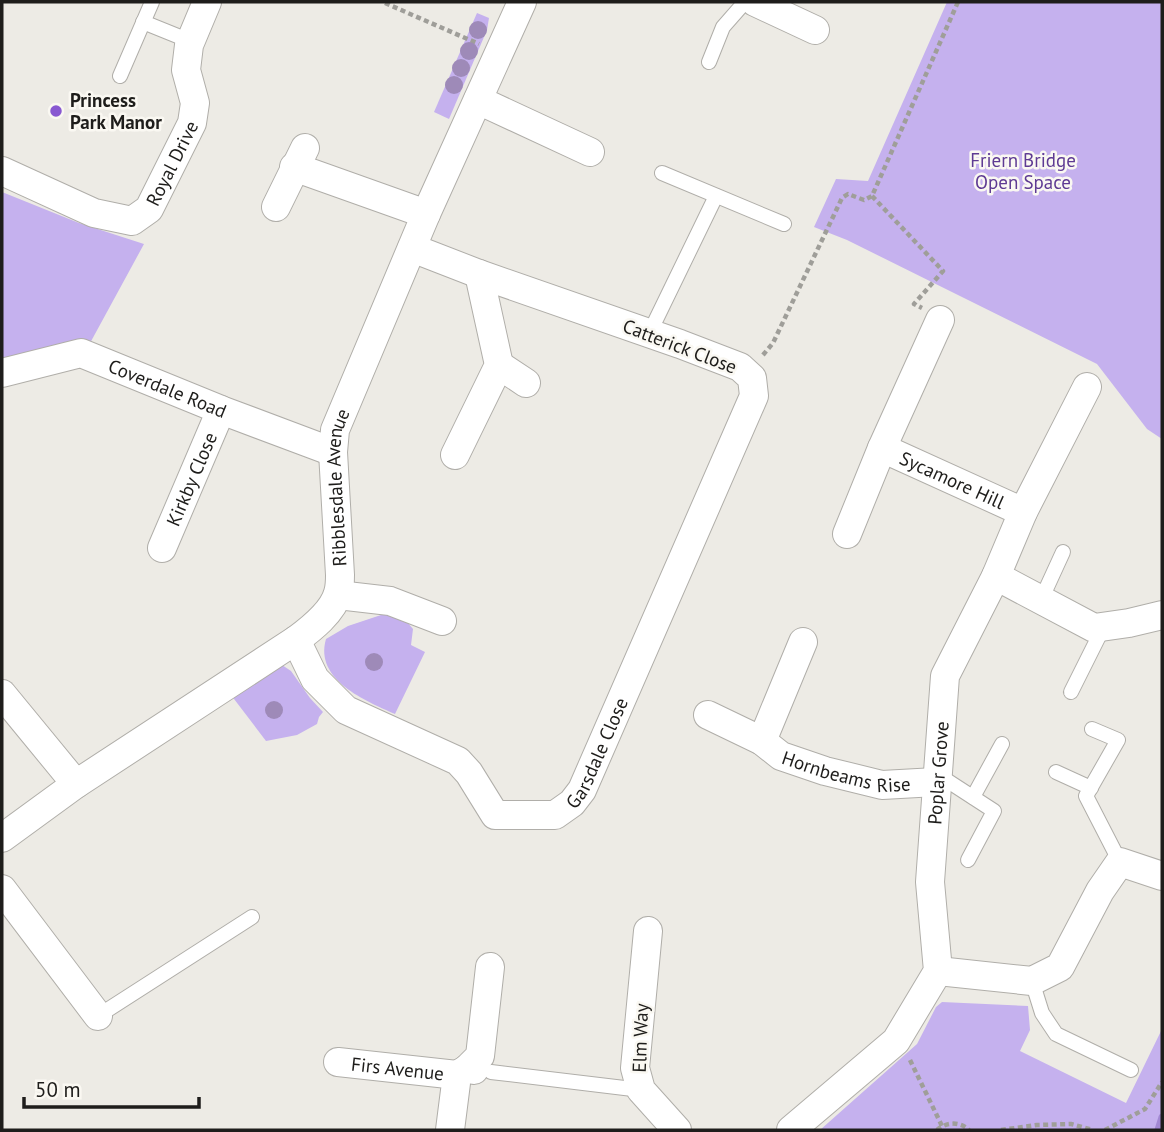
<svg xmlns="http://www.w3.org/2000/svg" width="1164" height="1132" font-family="'PT Sans',sans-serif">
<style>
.green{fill:#c5b1ee}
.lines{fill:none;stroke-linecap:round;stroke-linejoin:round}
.stream{stroke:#a288d3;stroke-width:7}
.service-casing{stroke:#b0aea9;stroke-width:16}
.minor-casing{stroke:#b0aea9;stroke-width:30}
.path{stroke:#9f9e99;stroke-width:4.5;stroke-dasharray:5 3.5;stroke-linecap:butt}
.service{stroke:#fff;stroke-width:14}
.minor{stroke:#fff;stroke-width:28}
.tree{fill:#9e8ab8}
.poi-dot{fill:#8858d1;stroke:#faf8f2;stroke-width:2.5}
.labels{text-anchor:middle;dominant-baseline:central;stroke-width:5;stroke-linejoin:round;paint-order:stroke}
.poi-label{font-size:19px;font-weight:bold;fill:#1e1d1b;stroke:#faf8f2;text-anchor:start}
.park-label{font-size:19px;fill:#5e3a93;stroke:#faf8f2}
.street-label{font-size:19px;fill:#1e1d1b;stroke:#faf8f2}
</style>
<rect width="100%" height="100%" fill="#edebe5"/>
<g class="green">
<path d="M947,2H1162V439L1147,429L1097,364L847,240L814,227L836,179L868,181Z"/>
<path d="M477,13L489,18L487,30L449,119L434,112Z"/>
<path d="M2,192L79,223L144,244L89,345L2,363Z"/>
<path d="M387,613L402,616L413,629L411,645L425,652L395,714C366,701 314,680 326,639L348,626Z"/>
<path d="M279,663L291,671L310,698L323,712L319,717L317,724L297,735L266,741L231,695Z"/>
<path d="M942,1002L1028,1006L1030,1030L1020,1051L1126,1103L1162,1029V1130H820L917,1044L936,1007Z"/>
</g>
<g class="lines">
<path class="stream" d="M1158,1130L1162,1117"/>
<g class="service-casing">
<g id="service">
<path d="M143,22L190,41"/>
<path d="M709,62L723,27L745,2"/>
<path d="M120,76L152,2"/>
<path d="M662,173L784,224"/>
<path d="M649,334L716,196"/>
<path d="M1041,600L1063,552"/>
<path d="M1071,692L1104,626"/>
<path d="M1092,729L1118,740L1086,796L1120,862"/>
<path d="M1056,772L1091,788"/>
<path d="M937,774L994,811L968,860"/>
<path d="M973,797L1002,744"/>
<path d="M1032,981L1042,1013L1056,1034L1131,1070"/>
<path d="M98,1016L252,917"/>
<path d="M491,1072L641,1090"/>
</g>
</g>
<g class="minor-casing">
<g id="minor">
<path d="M755,2L815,30"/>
<path d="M478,100L590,152"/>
<path d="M294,167L426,214"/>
<path id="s1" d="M2,171L94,213L132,221L149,209L192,123L195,103L186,70L189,45L207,2"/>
<path d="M276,207L305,148"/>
<path d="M499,365L526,383"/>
<path id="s2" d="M2,373L81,353L221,410L333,452"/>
<path id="s3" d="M882,448L1023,512"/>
<path d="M455,455L499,365L479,274"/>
<path d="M847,534L882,448L940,320"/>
<path id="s4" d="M162,548L221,410"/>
<path d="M996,576L1094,628L1129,623L1162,615"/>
<path d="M338,595L390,601L442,621"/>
<path id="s5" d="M296,640L315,679L346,710L458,761L469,773L495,815H555L572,803L582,790L754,396L752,378L740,367L680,344L479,274L412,248"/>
<path d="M2,694L76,784"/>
<path id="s6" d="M708,715L762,741L781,756L825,771L882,785L936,782"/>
<path d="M762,741L803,642"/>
<path id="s7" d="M2,838L76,784L296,640C311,629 333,612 338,593C340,587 340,581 340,575L333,452L335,430L426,214L522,2"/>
<path d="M2,889L98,1016"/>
<path d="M648,931L635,1068L641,1090L677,1130"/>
<path d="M938,971L1032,981L1060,967L1100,891L1120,862L1162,876"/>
<path id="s8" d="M338,1062L457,1075"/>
<path d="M467,1069L480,1056L490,967"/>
<path d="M450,1130L457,1075L467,1069L474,1070"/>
<path id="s9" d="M791,1130L896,1041L938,971L930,882L945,676L996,576L1023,512L1087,387"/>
</g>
</g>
<g class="path">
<path d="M385,3L479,44"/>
<path d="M872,196L943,271L914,304L922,308"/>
<path d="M763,355L773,343L842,198L848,194L864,200L872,196L958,2"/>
<path d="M910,1060L942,1126"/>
<path d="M937,1130C946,1122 960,1121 969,1130"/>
<path d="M1001,1130L1037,1125L1071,1124L1093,1130"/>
<path d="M1105,1130L1145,1109L1162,1082"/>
</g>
<use href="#service" class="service"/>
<use href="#minor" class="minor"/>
</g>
<g class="tree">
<circle cx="478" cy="30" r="9"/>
<circle cx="469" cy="51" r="9"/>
<circle cx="461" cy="68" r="9"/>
<circle cx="454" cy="85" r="9"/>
<circle cx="374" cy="662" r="9"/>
<circle cx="274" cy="710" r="9"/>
</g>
<circle class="poi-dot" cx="56" cy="111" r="7"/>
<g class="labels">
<g class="poi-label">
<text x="70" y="100">Princess<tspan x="70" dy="22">Park Manor</tspan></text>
</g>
<g class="park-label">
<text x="1023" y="160">Friern Bridge<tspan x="1023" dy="22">Open Space</tspan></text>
</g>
<g class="street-label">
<text stroke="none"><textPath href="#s1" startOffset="212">Royal Drive</textPath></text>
<text transform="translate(680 346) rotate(21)">Catterick Close</text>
<text stroke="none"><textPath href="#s2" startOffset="175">Coverdale Road</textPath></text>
<text stroke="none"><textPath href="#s4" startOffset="75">Kirkby Close</textPath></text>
<text stroke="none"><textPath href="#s3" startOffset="77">Sycamore Hill</textPath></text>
<text stroke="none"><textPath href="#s7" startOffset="525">Ribblesdale Avenue</textPath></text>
<text stroke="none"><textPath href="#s5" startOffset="413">Garsdale Close</textPath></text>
<text stroke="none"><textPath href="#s6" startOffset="152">Hornbeams Rise</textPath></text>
<text stroke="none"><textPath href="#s9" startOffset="418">Poplar Grove</textPath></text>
<text transform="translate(640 1038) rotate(-88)">Elm Way</text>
<text stroke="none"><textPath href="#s8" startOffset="60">Firs Avenue</textPath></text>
</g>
</g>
<rect width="1164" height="1132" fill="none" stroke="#1e1d1b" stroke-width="7"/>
<path d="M24 1097v10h175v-10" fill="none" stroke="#1e1d1b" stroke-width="3.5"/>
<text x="35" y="1097" font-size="21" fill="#1e1d1b" stroke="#faf8f2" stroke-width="5" paint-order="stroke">50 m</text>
</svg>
